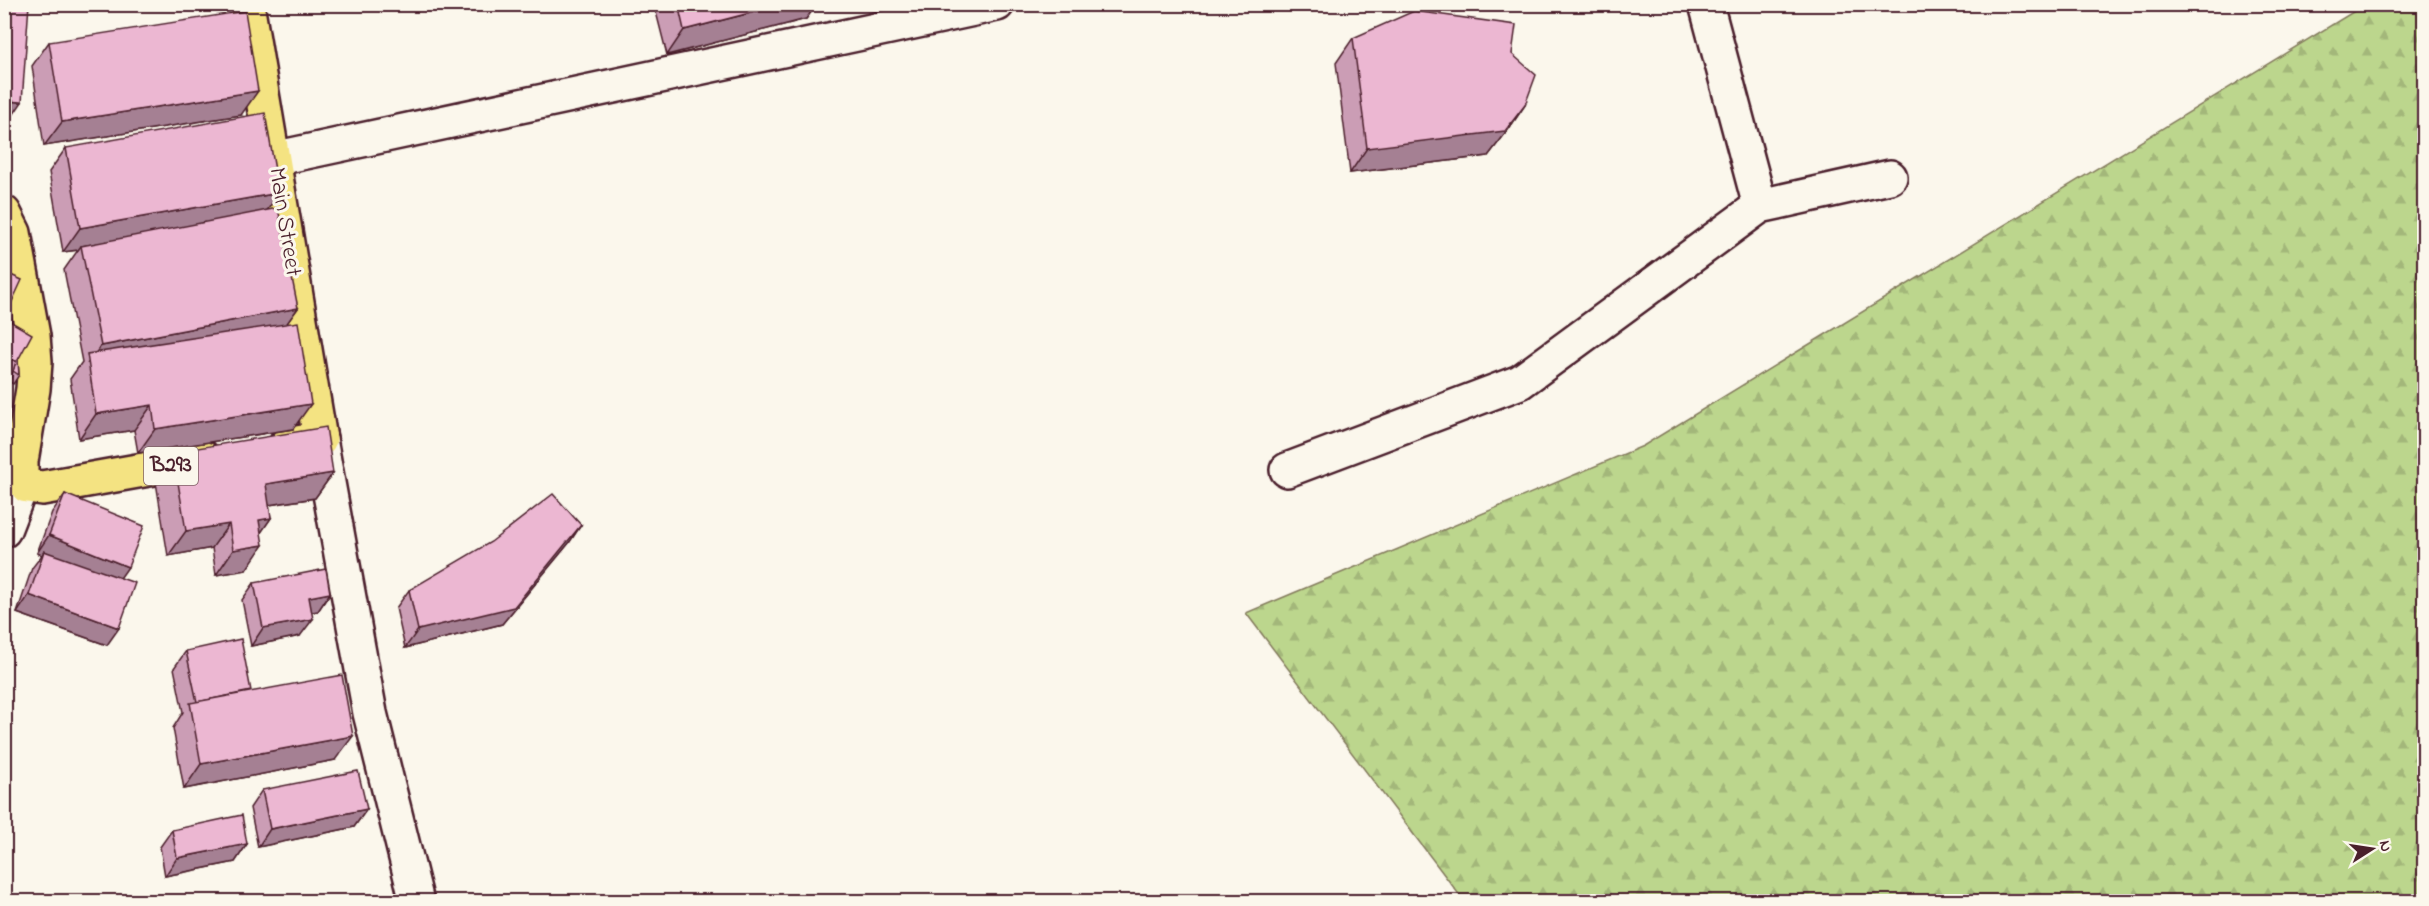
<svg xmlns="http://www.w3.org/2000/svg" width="2429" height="906" font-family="'Indie Flower',sans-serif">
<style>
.forest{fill:url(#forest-firs);stroke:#837a5c;stroke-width:1.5}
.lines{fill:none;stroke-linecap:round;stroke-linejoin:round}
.minor-casing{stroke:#4a1f2b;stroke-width:38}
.tertiary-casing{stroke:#4a1f2b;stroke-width:38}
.primary-casing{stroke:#4a1f2b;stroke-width:38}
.minor{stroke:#fbf7ec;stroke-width:33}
.tertiary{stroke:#fbf7ec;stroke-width:33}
.primary{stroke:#f4e382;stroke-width:33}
.wall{fill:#cb9db5;stroke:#4a1f2b;stroke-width:1.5}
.shaded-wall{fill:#a58093;stroke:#4a1f2b;stroke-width:1.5}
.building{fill:#ecb7d2;stroke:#4a1f2b;stroke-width:1.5}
.labels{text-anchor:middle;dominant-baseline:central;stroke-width:6;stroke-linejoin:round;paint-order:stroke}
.shield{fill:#fbf7ec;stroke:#7f6065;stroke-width:1.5}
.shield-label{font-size:22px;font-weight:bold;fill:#4a1f2b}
.street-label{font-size:24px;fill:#4a1f2b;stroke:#fbf7ec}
</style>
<defs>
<pattern id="forest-firs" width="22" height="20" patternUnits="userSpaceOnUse" patternTransform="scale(1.5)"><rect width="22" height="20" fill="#bcd68d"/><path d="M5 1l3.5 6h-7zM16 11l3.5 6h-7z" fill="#a3b77a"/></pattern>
</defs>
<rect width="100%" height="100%" fill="#fbf7ec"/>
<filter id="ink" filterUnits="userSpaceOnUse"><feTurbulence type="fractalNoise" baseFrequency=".0167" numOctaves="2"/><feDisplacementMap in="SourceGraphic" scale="12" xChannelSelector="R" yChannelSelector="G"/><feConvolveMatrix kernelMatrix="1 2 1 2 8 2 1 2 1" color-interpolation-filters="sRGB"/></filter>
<g filter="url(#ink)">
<path class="forest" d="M2366,4L2424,5V901H1464L1246,613L1643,446Z"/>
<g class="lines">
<g class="minor-casing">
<g id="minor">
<path d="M273,159L997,4"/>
<path d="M1760,206L1890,177"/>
<path d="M1287,470L1520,382L1760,206L1706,4"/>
<path d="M4,530L23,481"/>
</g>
</g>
<g class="tertiary-casing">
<path id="tertiary" d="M320,439L370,713L417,902"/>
</g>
<g class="primary-casing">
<g id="primary">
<path d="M247,4L320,439L286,445"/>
<path d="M4,213L14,233L33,336L35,362L33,389L21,461V475L27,486L42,488L205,459"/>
</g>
</g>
<use href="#minor" class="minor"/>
<use href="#tertiary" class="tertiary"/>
<use href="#primary" class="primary"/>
</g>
<g class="wall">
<path d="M654,4H817L806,19L667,55Z"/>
<path d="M1353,38L1512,54L1525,105L1508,130L1488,156L1350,173L1336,63Z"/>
<path d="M49,42L241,115L44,146L32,66Z"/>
<path d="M66,148L268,210L298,308L287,323L293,429L138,453L134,430L79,439L70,379L82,362L64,270L78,250L63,252L49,172Z"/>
<path d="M8,320L18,360L19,375L13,384L10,382L4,401V326Z"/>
<path d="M173,452L333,473L315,498L269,505L271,518L261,532L246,570L216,575L212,548L168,556L155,476Z"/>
<path d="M65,494L120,578L107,645L17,613L32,568L42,555L37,553L52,512Z"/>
<path d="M581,525L569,543L502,624L405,648L396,608L409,590Z"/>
<path d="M254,583L330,593L318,611L311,612L300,636L251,646L242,600Z"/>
<path d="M186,651L251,692L335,760L184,789L173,728L183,712L174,668Z"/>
<path d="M262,790L367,809L354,827L258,847L250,808Z"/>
<path d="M172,830L247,844L235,862L165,876L160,847Z"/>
</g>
<g class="shaded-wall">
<path d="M785,4H817L806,19L667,55L684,30Z"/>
<path d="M258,91L241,115L44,146L62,122Z"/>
<path d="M4,101L22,102L5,127Z"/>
<path d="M1525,105L1508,130L1488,156L1350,173L1367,148Z"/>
<path d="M279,193L262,218L81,246L78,250L63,252L80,228Z"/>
<path d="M298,308L280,333L88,363L101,346Z"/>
<path d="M311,404L293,429L138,453L155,429Z"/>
<path d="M152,405L134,430L79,439L96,414Z"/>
<path d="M333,473L315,498L248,508L266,484Z"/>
<path d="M271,518L254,543L259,520Z"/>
<path d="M229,524L212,548L168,556L186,531Z"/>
<path d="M581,525L569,543L502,624L405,648L418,630Z"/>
<path d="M49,535L128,567L116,584L44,551L42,555L37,553Z"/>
<path d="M263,545L246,570L216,575L233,550Z"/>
<path d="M330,593L318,611L296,615L309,597Z"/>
<path d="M29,595L119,628L107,645L17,613Z"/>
<path d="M313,619L300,636L251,646L263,628Z"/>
<path d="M353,736L335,760L184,789L201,764Z"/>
<path d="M367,809L354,827L258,847L270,829Z"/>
<path d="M247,844L235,862L165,876L177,858Z"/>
</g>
<g class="building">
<path d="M4,4H29L22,102L4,101Z"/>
<path d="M678,4H785L684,30Z"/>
<path d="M245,11L258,91L62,122L49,42Z"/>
<path d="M1414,11L1516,25L1512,54L1536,75L1525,105L1505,131L1367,148L1353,38Z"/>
<path d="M265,113L279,193L80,228L66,148Z"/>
<path d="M4,192L12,196L4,215Z"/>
<path d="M278,208L298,308L101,346L81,246Z"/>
<path d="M4,272L22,280L4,319Z"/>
<path d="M8,320L32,334L18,360L19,375L13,371L16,361L4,358V327Z"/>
<path d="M298,322L311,404L155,429L152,405L96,414L87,354Z"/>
<path d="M4,358L16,361L4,401Z"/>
<path d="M326,427L333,473L266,484L271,518L259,520L263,545L233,550L229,524L186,531L173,452Z"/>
<path d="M65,494L144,526L128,567L49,535Z"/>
<path d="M553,494L581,525L514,607L418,630L409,590L491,542Z"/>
<path d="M44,551L135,583L119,628L29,595Z"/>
<path d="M326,569L330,593L309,597L313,619L263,628L254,583Z"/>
<path d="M241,639L251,691L197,702L186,651Z"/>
<path d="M342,675L353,736L201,764L190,703Z"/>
<path d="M358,771L367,809L270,829L262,790Z"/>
<path d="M242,815L247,844L177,858L172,830Z"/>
</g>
</g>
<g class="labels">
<rect class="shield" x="144" y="447" width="54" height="38" rx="4.5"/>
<g class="shield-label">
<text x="171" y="466">B293</text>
</g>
<g class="street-label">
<text transform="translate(284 222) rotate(81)">Main Street</text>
</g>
</g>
<rect width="2429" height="906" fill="none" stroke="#fbf7ec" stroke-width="24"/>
<rect x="12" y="12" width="2405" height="882" fill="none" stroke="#4a1f2b" stroke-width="2" filter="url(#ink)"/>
<g transform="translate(2372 849) rotate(78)" stroke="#fbf7ec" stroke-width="4.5" paint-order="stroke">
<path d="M0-4.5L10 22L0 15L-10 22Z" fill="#4a1f2b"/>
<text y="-9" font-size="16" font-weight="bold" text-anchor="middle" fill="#4a1f2b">N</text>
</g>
</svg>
